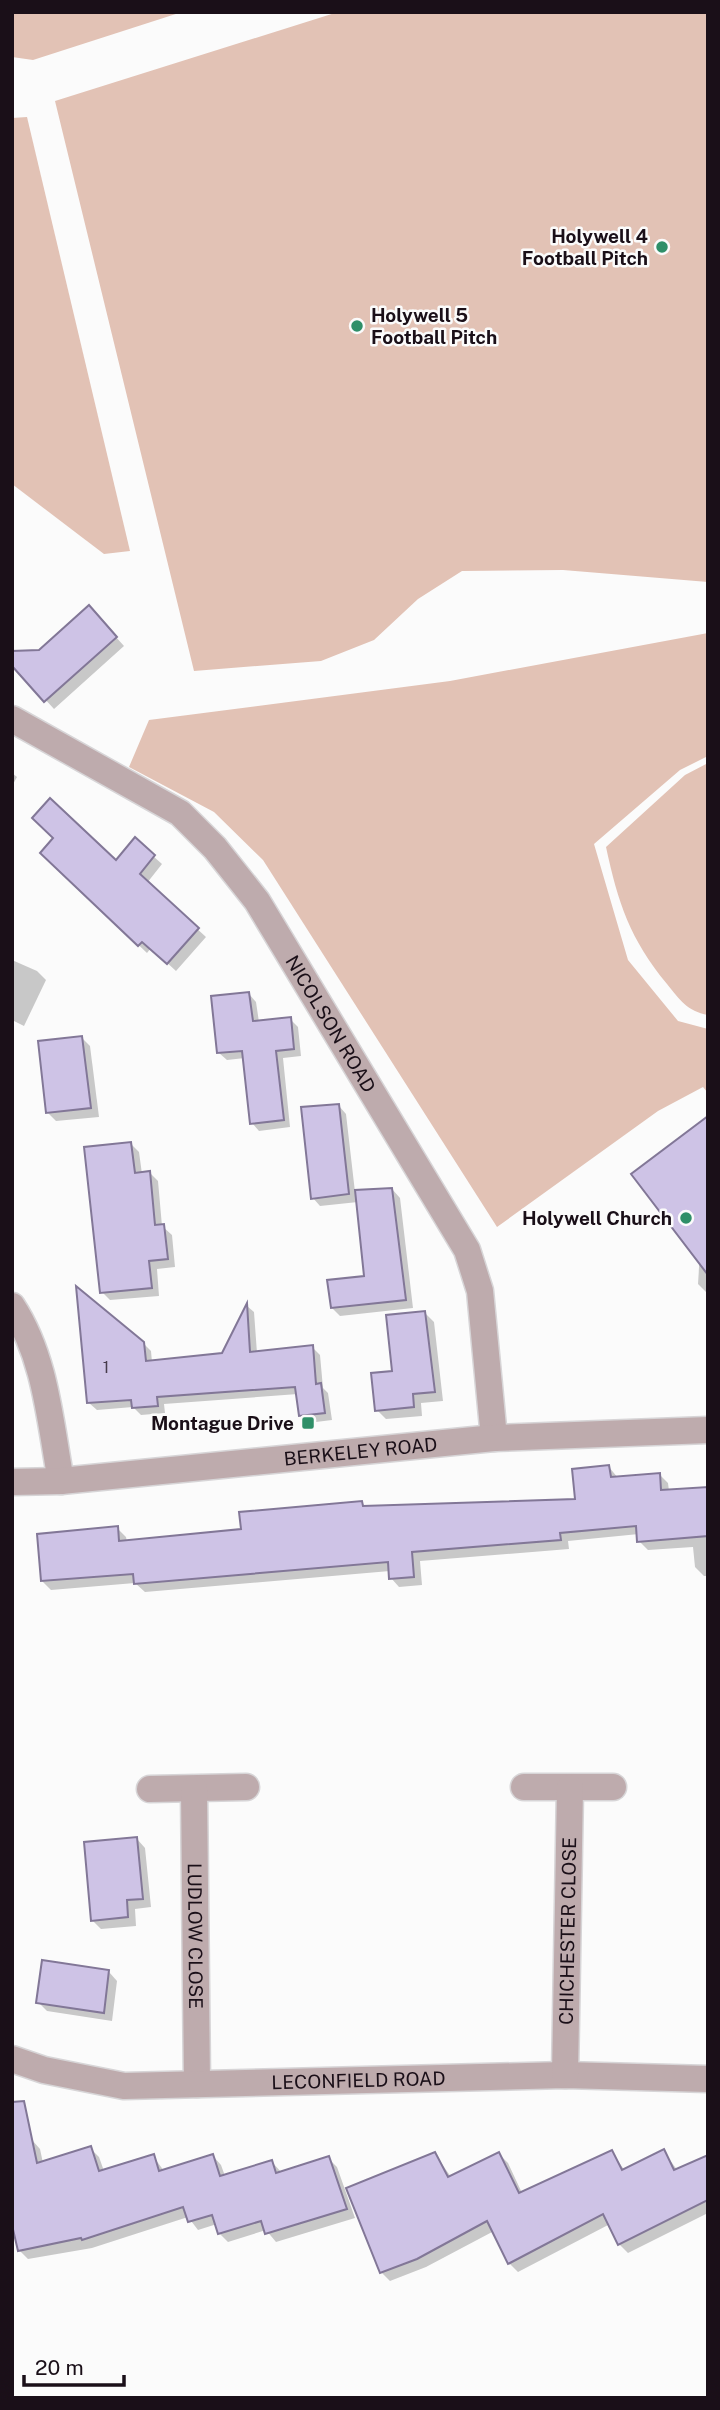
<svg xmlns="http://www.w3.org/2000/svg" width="720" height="2410" font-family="'Public Sans',sans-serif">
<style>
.green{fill:#e2c2b5}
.shadow{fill:#0003}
.building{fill:#cec3e6;stroke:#827797;stroke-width:2}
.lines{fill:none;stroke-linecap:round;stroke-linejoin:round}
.street-casing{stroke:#d7d5d7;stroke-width:29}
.street{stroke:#beabad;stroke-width:26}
.poi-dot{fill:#2f8f68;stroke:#fbfbfb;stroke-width:2.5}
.labels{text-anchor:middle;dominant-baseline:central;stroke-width:5;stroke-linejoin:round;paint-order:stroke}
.number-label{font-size:16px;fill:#473c4c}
.poi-label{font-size:19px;font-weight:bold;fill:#1a0f18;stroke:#fbfbfb;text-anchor:end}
.street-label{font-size:19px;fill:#1a0f18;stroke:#fbfbfb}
</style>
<rect width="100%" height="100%" fill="#fbfbfb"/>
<g class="green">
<path d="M12,12H182L33,60L12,57Z"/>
<path d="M338,12H708V582L563,570L462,571L418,599L374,640L321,661L194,671L55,101Z"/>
<path d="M27,117L130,551L104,554L12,484V118Z"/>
<path d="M708,633V756L680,770L594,844L628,960L678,1021L708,1029V1093L703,1087L658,1111L497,1227L263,860L214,812L129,767L149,720L450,681Z"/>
<path d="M708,763V1015C687,1011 680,1000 667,984C630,939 618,903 606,847L685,775Z"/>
</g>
<g class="shadow">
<path d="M97,616L124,646L54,709L12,663L39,652Z"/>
<path d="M12,773L17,777L12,786Z"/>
<path d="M56,839L116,863L135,840L162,864L147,883L206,937L176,971L151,948L147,953L42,853Z"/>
<path d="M12,960L37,971L46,980L24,1026L12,1020Z"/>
<path d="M249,994L256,1002L259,1022L290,1019L298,1027L301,1056L283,1058L290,1127L259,1131L252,1123L245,1058L227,1060L219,1053Z"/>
<path d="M82,1038L90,1046L99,1117L56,1121L47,1112Z"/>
<path d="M339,1106L346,1114L355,1192L392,1189L400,1198L413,1308L340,1316L332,1308L366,1278L358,1202L320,1206L313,1198Z"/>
<path d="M708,1118V1294L698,1284Z"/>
<path d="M131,1144L139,1152L142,1174L150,1173L158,1181L162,1226L172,1235L175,1267L157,1269L159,1296L110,1300L102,1292Z"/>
<path d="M247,1306L254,1312L257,1353L312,1347L320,1355L323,1388L328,1393L332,1420L308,1423L300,1415L298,1394L164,1404L165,1413L141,1415L133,1407L97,1410L89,1403L143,1343L151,1351L152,1362L224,1354Z"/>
<path d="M425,1313L434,1322L443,1401L421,1403L422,1416L386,1419L377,1410Z"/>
<path d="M609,1467L618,1478L659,1474L668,1483L669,1491L708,1488V1576H704L695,1567L693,1547L648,1550L639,1541V1534L568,1541L569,1549L420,1561L422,1585L399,1587L391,1578L390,1571L145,1592L135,1583L51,1590L42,1581L117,1528L126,1537L127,1542L243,1531L362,1503L366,1508L577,1501Z"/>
<path d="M137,1839L145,1848L151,1907L135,1909L136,1926L101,1929L92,1920Z"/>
<path d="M109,1972L117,1981L112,2021L47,2011L38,2002Z"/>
<path d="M32,2140L40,2149L43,2163L90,2148L99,2157L104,2171L153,2156L164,2171L213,2156L221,2165L225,2176L272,2162L282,2173L328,2158L337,2167L355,2218L276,2242L266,2230L228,2242L219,2233L217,2224L198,2230L188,2217L92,2248L28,2259L19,2250Z"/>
<path d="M663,2151L678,2171L708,2157V2213L628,2253L619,2244L610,2224L518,2272L509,2263L494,2231L426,2267L390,2281L381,2272L435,2154L451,2177L499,2154L508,2163L522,2193L612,2152L625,2171Z"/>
</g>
<g class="building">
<path d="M89,605L117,637L44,702L12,666V651L39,650Z"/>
<path d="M50,798L116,860L135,837L155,855L140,874L199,928L167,964L142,942L138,946L40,853L53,838L32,818Z"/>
<path d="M249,992L253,1021L291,1017L294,1049L276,1051L284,1120L250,1124L242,1051L217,1053L211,996Z"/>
<path d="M82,1036L91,1108L46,1113L38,1041Z"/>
<path d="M339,1104L349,1194L311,1199L301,1107Z"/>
<path d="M708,1116V1275L631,1174Z"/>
<path d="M131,1142L135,1173L150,1171L155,1225L164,1224L168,1259L149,1261L152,1288L100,1293L84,1147Z"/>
<path d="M392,1188L406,1300L331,1308L327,1280L364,1276L355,1190Z"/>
<path d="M76,1286L144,1342L146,1361L222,1353L247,1303L250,1352L313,1345L316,1384L321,1383L325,1413L299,1416L295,1387L157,1397L158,1406L132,1408L131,1400L87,1403Z"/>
<path d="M425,1311L435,1392L413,1394L414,1407L375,1411L371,1373L392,1371L386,1315Z"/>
<path d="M609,1465L611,1477L660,1473L661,1490L708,1487V1536L637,1542L636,1526L560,1533L561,1540L412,1552L414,1577L389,1579L388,1562L134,1584L133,1574L41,1581L37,1534L118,1526L119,1541L241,1529L239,1512L362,1501L363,1506L575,1499L572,1469Z"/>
<path d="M137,1837L143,1899L127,1900L128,1917L91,1921L84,1842Z"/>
<path d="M42,1960L109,1970L104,2013L36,2003Z"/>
<path d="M24,2101L37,2163L91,2146L99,2171L154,2154L159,2171L213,2154L220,2176L272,2160L276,2173L329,2156L347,2209L265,2234L261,2221L218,2234L212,2215L188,2222L183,2207L82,2240L81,2238L18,2251L12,2225V2102Z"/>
<path d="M664,2149L674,2170L708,2155V2200L618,2245L603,2214L508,2264L487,2221L417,2259L380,2273L346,2188L435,2152L448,2177L499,2152L519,2193L612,2150L622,2170Z"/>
</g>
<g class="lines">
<g class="street-casing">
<g id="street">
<path id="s1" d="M12,719L180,813L215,848L257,901L467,1250L480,1291L494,1438"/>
<path d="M12,1306C46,1358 50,1422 61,1481"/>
<path id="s2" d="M12,1482L61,1481L494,1438L708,1430"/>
<path d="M524,1787H613"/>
<path d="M150,1789L246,1787"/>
<path id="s3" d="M194,1789L197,2084"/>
<path id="s4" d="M12,2059L44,2070L124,2086L565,2075L708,2079"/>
<path id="s5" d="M565,2075L570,1788"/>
</g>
</g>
<use href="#street" class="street"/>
</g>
<g class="poi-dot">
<circle cx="662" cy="247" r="7"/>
<circle cx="357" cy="326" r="7"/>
<circle cx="686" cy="1218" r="7"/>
<rect x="301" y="1416" width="14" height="14" rx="3.5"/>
</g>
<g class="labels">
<g class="number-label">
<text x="106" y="1367">1</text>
</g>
<g class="poi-label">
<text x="648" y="236">Holywell 4<tspan x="648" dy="22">Football Pitch</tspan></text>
<text x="371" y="315" text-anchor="start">Holywell 5<tspan x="371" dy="22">Football Pitch</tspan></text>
<text x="672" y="1218">Holywell Church</text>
<text x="294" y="1423">Montague Drive</text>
</g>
<g class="street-label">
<text stroke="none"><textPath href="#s1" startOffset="453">NICOLSON ROAD</textPath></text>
<text stroke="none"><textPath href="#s2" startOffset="350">BERKELEY ROAD</textPath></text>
<text stroke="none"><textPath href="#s5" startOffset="144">CHICHESTER CLOSE</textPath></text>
<text stroke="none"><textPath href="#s3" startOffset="147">LUDLOW CLOSE</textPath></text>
<text stroke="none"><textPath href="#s4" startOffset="350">LECONFIELD ROAD</textPath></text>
</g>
</g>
<rect width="720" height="2410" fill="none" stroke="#1a0f18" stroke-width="28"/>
<path d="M24 2375v10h100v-10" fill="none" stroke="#1a0f18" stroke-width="3.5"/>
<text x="35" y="2375" font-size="21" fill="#1a0f18" stroke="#fbfbfb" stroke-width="5" paint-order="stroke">20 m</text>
</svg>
